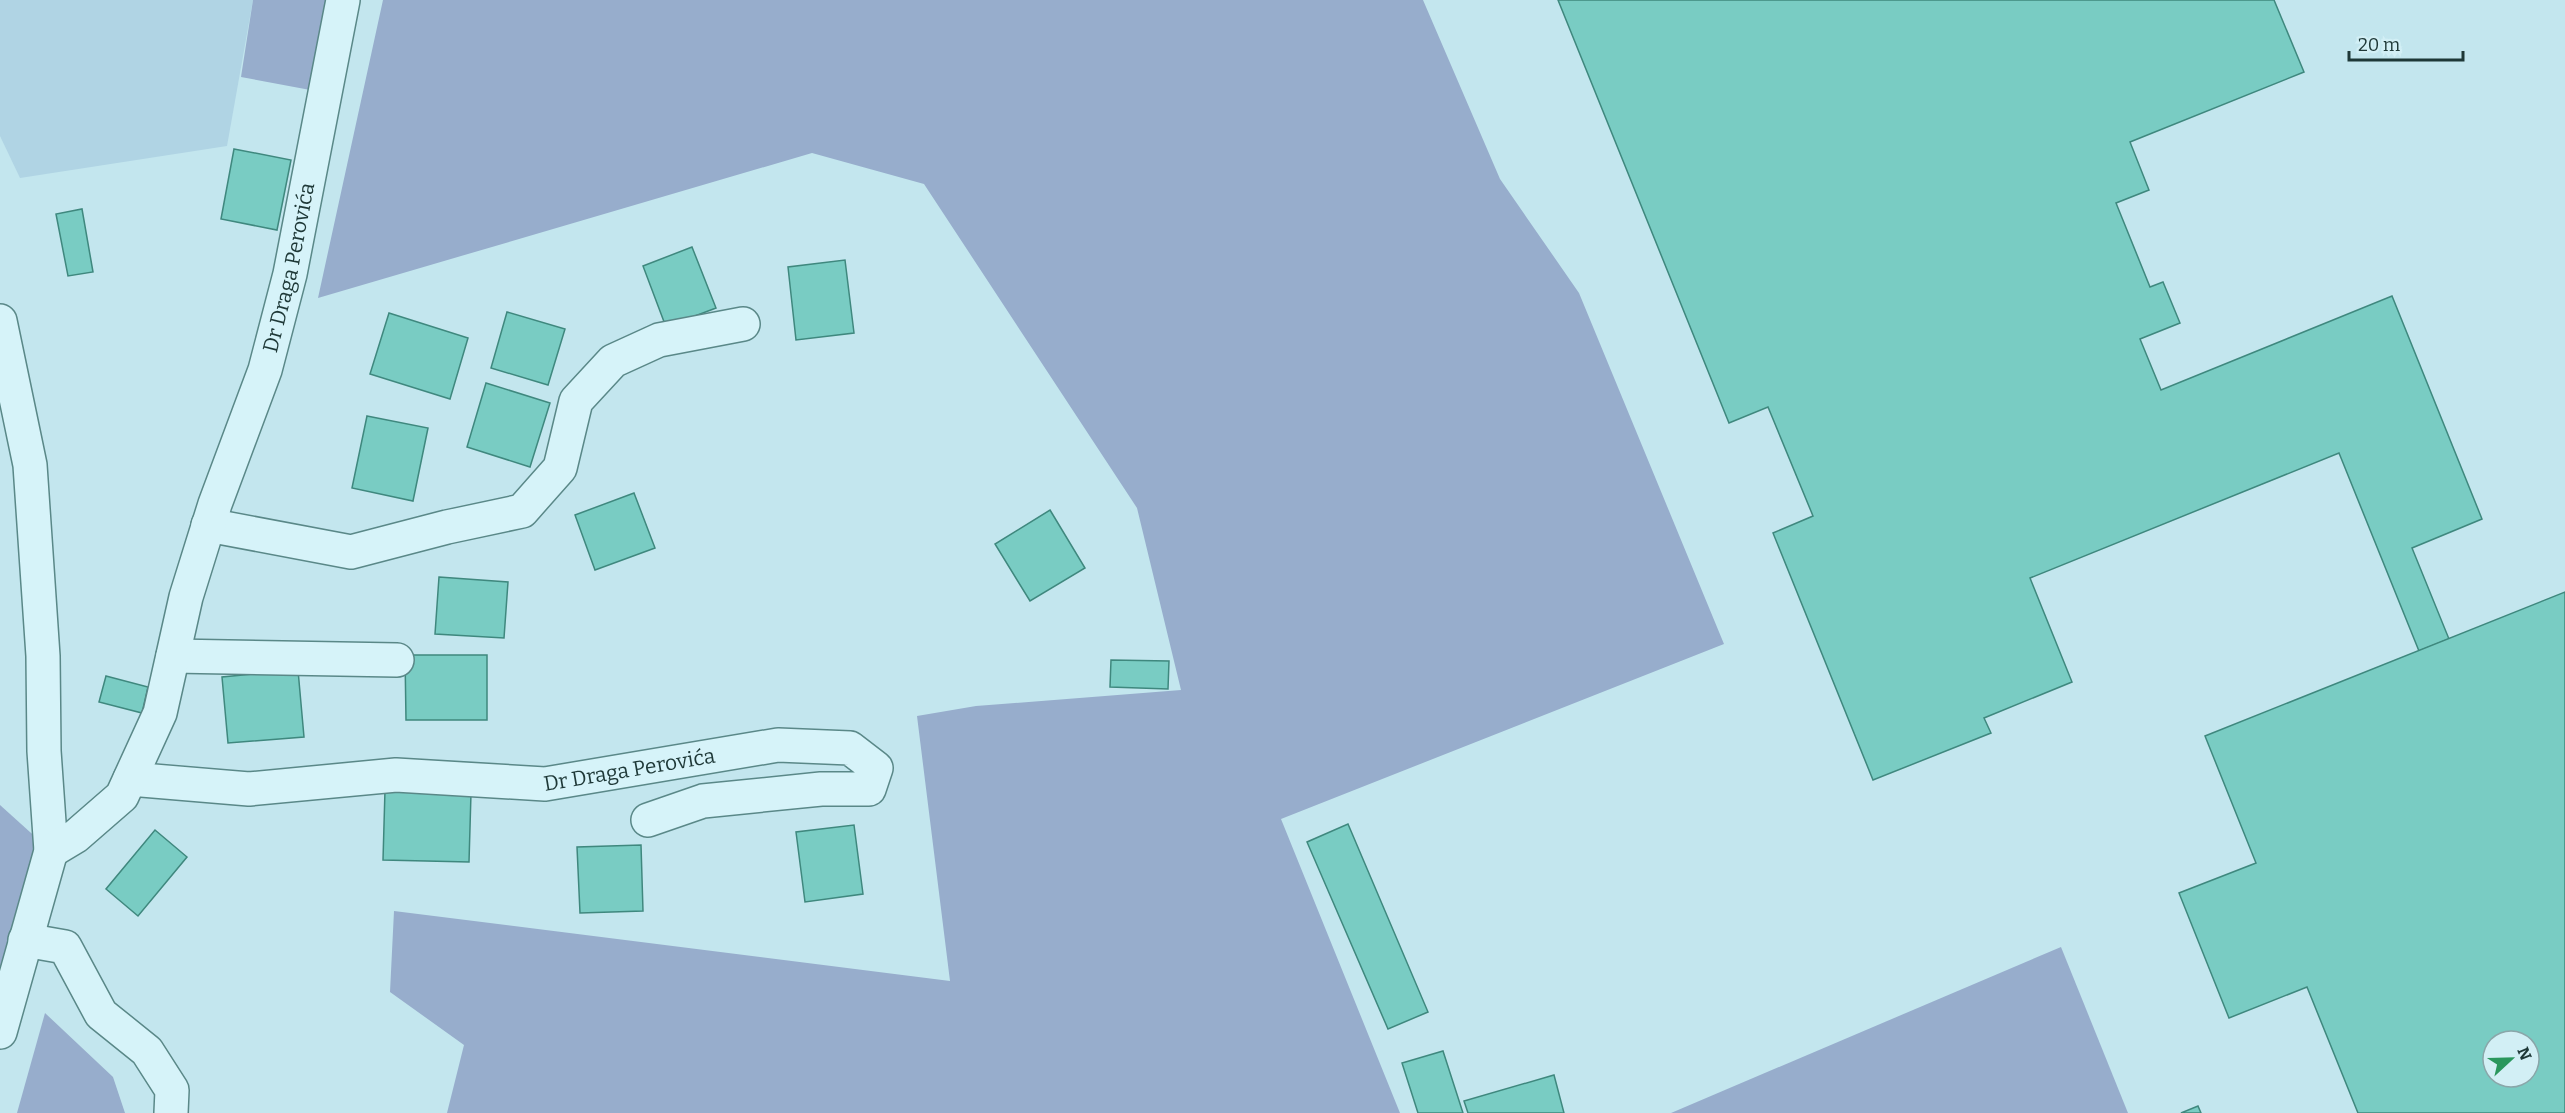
<svg xmlns="http://www.w3.org/2000/svg" width="2565" height="1113" font-family="Bitter,serif">
<style>
.farmland{fill:#b0d4e4}
.green{fill:#97adcc}
.building{fill:#79ccc3;stroke:#3f887e;stroke-width:1.5;fill-rule:evenodd}
.lines{fill:none;stroke-linecap:round;stroke-linejoin:round}
.minor-casing{stroke:#5a8888;stroke-width:36}
.minor{stroke:#d6f3f9;stroke-width:33}
.labels{text-anchor:middle;dominant-baseline:central;stroke-width:5;stroke-linejoin:round;paint-order:stroke}
.street-label{font-size:21px;fill:#1e3837;stroke:#d2eff5}
</style>
<rect width="100%" height="100%" fill="#c3e6ee"/>
<path class="farmland" d="M0,0H253L227,146L20,178L0,136Z"/>
<g class="green">
<path d="M253,0H337L321,92L241,77Z"/>
<path d="M383,0H1423L1500,179L1579,293L1724,644L1281,819L1400,1113H447L464,1045L390,992L394,911L950,981L917,716L976,706L1181,690L1137,508L924,184L812,153L318,298Z"/>
<path d="M0,805L51,851L0,1032Z"/>
<path d="M2061,947L2128,1113H1671Z"/>
<path d="M45,1013L113,1077L125,1113H17Z"/>
</g>
<g class="building">
<path d="M1558,0H2274L2304,72L2130,142L2149,190L2116,203L2150,287L2163,282L2180,323L2140,339L2161,390L2392,296L2482,519L2412,548L2449,639L2419,651L2339,453L2030,578L2072,682L1984,718L1991,733L1873,780L1773,533L1813,516L1768,407L1729,423Z"/>
<path d="M234,149L291,160L277,230L221,219Z"/>
<path d="M82,209L93,272L68,276L56,214Z"/>
<path d="M692,247L716,308L666,327L643,266Z"/>
<path d="M845,260L854,333L796,340L788,267Z"/>
<path d="M507,312L565,329L548,385L491,368Z"/>
<path d="M389,313L468,338L450,399L370,374Z"/>
<path d="M486,383L550,403L530,467L467,447Z"/>
<path d="M367,416L428,428L413,501L352,488Z"/>
<path d="M634,493L655,548L595,570L575,515Z"/>
<path d="M1050,510L1085,568L1030,601L995,544Z"/>
<path d="M439,577L508,582L504,638L435,634Z"/>
<path d="M2565,592V1113H2358L2307,987L2229,1018L2179,893L2256,863L2205,736ZM2493,1041H2529V1077H2493Z"/>
<path d="M405,655H487V720H406Z"/>
<path d="M1111,660L1169,661L1168,689L1110,687Z"/>
<path d="M298,670L304,737L228,743L222,677Z"/>
<path d="M106,676L148,687L142,713L99,702Z"/>
<path d="M385,790L471,793L469,862L383,860Z"/>
<path d="M1348,824L1428,1012L1388,1029L1307,842Z"/>
<path d="M854,825L863,894L805,902L796,832Z"/>
<path d="M155,830L187,857L138,916L106,889Z"/>
<path d="M641,845L643,911L580,913L577,847Z"/>
<path d="M1443,1051L1463,1113H1418L1402,1063Z"/>
<path d="M1554,1075L1564,1113H1468L1464,1101Z"/>
<path d="M2198,1106L2201,1113H2181Z"/>
</g>
<g class="lines">
<g class="minor-casing">
<g id="minor">
<path d="M0,321L30,465L43,656L44,751L51,851L0,1032"/>
<path d="M208,525L351,552L447,527L522,511L560,468L576,401L613,361L659,340L743,324"/>
<path d="M173,656L397,660"/>
<path id="s1" d="M130,779L249,789L396,775L545,784L778,745L850,748L876,768L869,789H821L703,801L648,820"/>
<path id="s2" d="M51,851L76,836L122,796L160,713L186,597L215,504L265,370L290,274L343,0"/>
<path d="M25,940L65,947L101,1014L147,1051L172,1090L171,1113"/>
</g>
</g>
<use href="#minor" class="minor"/>
</g>
<g class="labels">
<g class="street-label">
<text stroke="none"><textPath href="#s2" startOffset="646">Dr Draga Perovića</textPath></text>
<text stroke="none"><textPath href="#s1" startOffset="502">Dr Draga Perovića</textPath></text>
</g>
</g>
<g transform="translate(2511 1059) rotate(68)"><circle r="28" fill="#d2eff5" stroke="#8aa6a9" stroke-width="1.5"/>
<path d="M0-4.5L10 22L0 15L-10 22Z" fill="#2a975d"/>
<text y="-9" font-size="16" font-weight="bold" text-anchor="middle" fill="#1e3837">N</text>
</g>
<path d="M2349 51v9h114v-9" fill="none" stroke="#1e3837" stroke-width="3"/>
<text x="2358" y="51" font-size="18" fill="#1e3837" stroke="#d2eff5" stroke-width="4.5" paint-order="stroke">20 m</text>
</svg>
